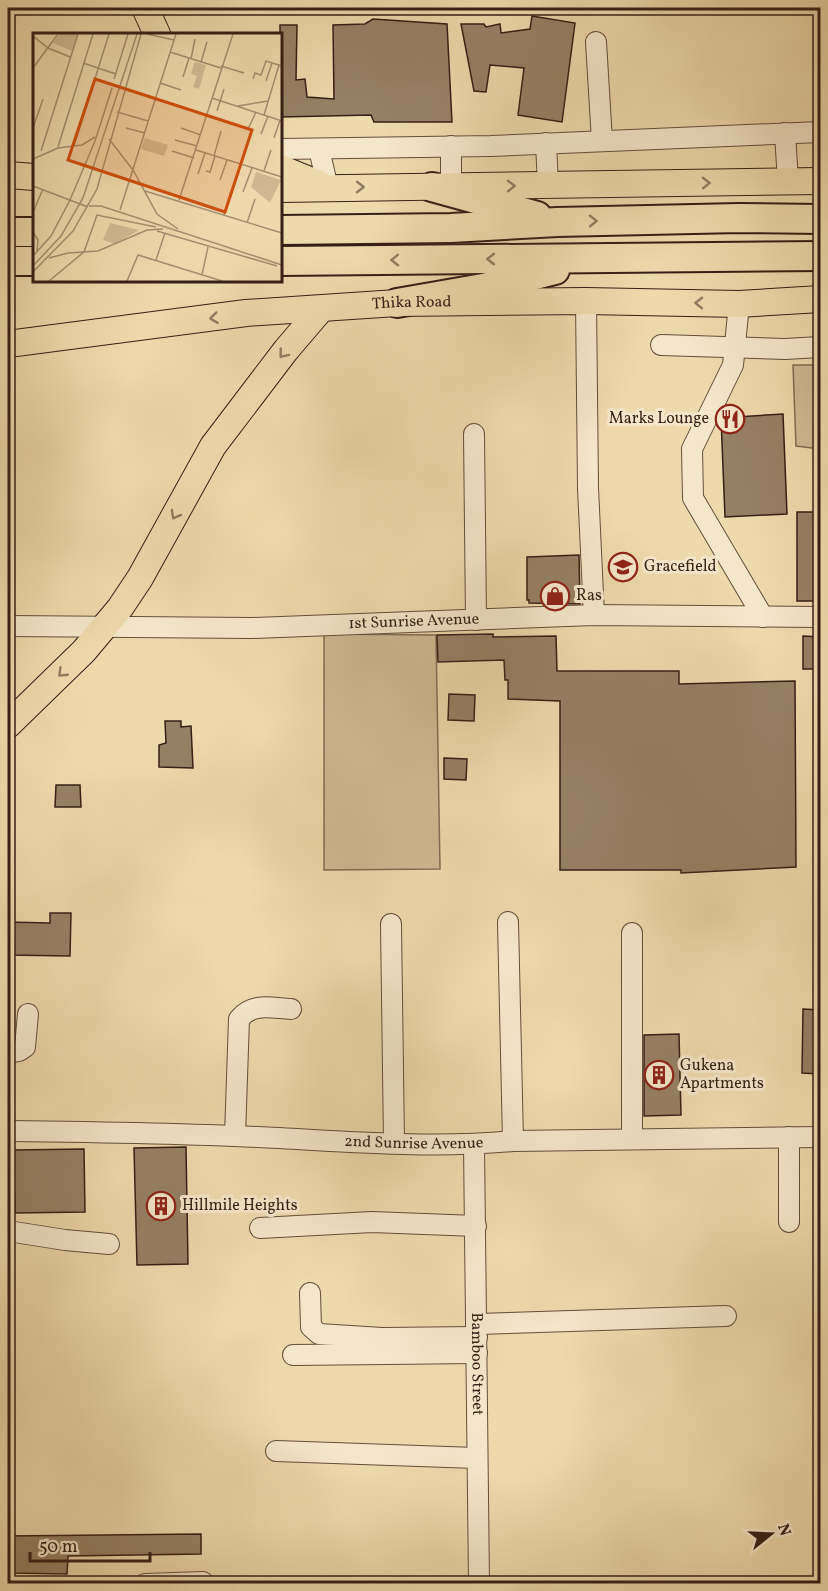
<svg xmlns="http://www.w3.org/2000/svg" width="828" height="1591" font-family="Vollkorn,serif">
<style>
.green{fill:#cfb992;stroke:#826c54;stroke-width:1.5}
.building{fill:#968064;stroke:#361f16;stroke-width:1.5}
.lines{fill:none;stroke-linecap:round;stroke-linejoin:round}
.minor-casing{stroke:#644e3c;stroke-width:22}
.major-casing{stroke:#361f16;stroke-width:28}
.highway-casing{stroke:#361f16;stroke-width:32}
.minor{stroke:#f4e6c9;stroke-width:20}
.major{stroke:#eed9ac;stroke-width:26}
.highway{stroke:#eed9ac;stroke-width:28}
.oneway{stroke:#927c61}
.labels{text-anchor:middle;dominant-baseline:central;stroke-width:6;stroke-linejoin:round;paint-order:stroke}
.street-label{font-size:16px;fill:#361f16;stroke:#f4e6c9}
.poi-label{font-size:16px;fill:#361f16;stroke:#f4e6c9;text-anchor:start}
.inset-road{fill:none;stroke:#a48f70;stroke-width:1.5}
.view{fill:#cd500e;fill-opacity:0.15;stroke:#cd500e;stroke-width:3}
.inset-edge{fill:none;stroke:#361f16;stroke-width:3}
</style>
<rect width="100%" height="100%" fill="#eed9ac"/>
<filter id="stains"><feTurbulence type="fractalNoise" baseFrequency=".00333" numOctaves="4"/><feColorMatrix values="0 0 0 0 .2 0 0 0 0 .09 0 0 0 0 .02 0 0 0 .5 -.17"/></filter>
<radialGradient id="worn" r=".72"><stop offset=".6" stop-color="#630" stop-opacity="0"/><stop offset="1" stop-color="#630" stop-opacity=".3"/></radialGradient>
<g class="green">
<path d="M793,365H820V449L796,446Z"/>
<path d="M324,634L436,635L440,869L324,870Z"/>
</g>
<g class="building">
<path d="M532,16L575,23L562,122L518,115L524,68L490,65L486,92L474,91L461,24H484L486,27L500,24L501,33L530,29Z"/>
<path d="M373,19L447,24L452,122H374L371,115L280,117V25H297L296,80L305,79L307,97L334,99L333,25L365,24Z"/>
<path d="M783,414L787,514L725,517L721,418Z"/>
<rect x="797" y="512" width="23" height="89"/>
<path d="M579,555L580,604L529,603V600H527V557Z"/>
<path d="M493,634V637L556,636L557,671H679V684L795,681L796,867L681,873V870H560V701L508,699V680H505L504,660L438,662L437,635Z"/>
<path d="M803,636L820,637V669H803Z"/>
<path d="M449,694L475,695L474,721L448,720Z"/>
<path d="M165,721H181V727L191,726L193,768L159,767V745L166,743Z"/>
<path d="M444,758L467,759L466,780L444,779Z"/>
<path d="M56,785H80L81,807H55Z"/>
<path d="M50,913H71L70,956L8,955V922L50,923Z"/>
<path d="M803,1009L820,1010V1074L802,1073Z"/>
<path d="M679,1034L681,1115L644,1116V1035Z"/>
<path d="M186,1147L188,1264L137,1265L134,1148Z"/>
<path d="M84,1149L85,1212L15,1213L13,1150Z"/>
<path d="M201,1534V1554L68,1556L67,1574L11,1573L12,1556L8,1557V1536Z"/>
</g>
<g class="lines">
<g class="minor-casing">
<g id="minor">
<path d="M596,42L602,141"/>
<path d="M785,133L788,182"/>
<path d="M546,143L548,185"/>
<path d="M451,146V187"/>
<path d="M280,149L491,146L820,132"/>
<path d="M319,149L328,188"/>
<path d="M586,301L588,488L594,615"/>
<path d="M739,304L733,365L692,449L693,498L763,617"/>
<path d="M661,345L785,349L820,347"/>
<path d="M474,434L476,620"/>
<path id="s1" d="M8,626L252,628L594,615L820,617"/>
<path d="M508,922L513,1141"/>
<path d="M391,924L394,1143"/>
<path d="M8,1053L19,1051L25,1047L28,1014"/>
<path id="s2" d="M8,1131C91,1132 174,1133 258,1137C343,1141 428,1149 513,1141L820,1137"/>
<path d="M235,1136L239,1019C253,1002 271,1008 291,1009"/>
<path d="M632,1139V933"/>
<path id="s3" d="M474,1145L479,1584"/>
<path d="M789,1222V1137"/>
<path d="M260,1228L372,1222L476,1226"/>
<path d="M8,1231L65,1240L109,1244"/>
<path d="M310,1293L311,1327L319,1334L382,1338L477,1337"/>
<path d="M477,1324L726,1316"/>
<path d="M293,1355L477,1353"/>
<path d="M276,1451L476,1458"/>
<path d="M145,1584L203,1582"/>
</g>
</g>
<g class="major-casing">
<g id="major">
<path d="M145,8L157,34"/>
<path d="M280,168L319,184"/>
<path d="M8,175L34,177"/>
<path d="M280,189L820,181"/>
<path id="s4" d="M8,344L246,313L397,303L586,301L739,304L820,299"/>
<path d="M8,725L84,651L120,608L140,578L213,446L286,350L321,309"/>
</g>
</g>
<g class="highway-casing">
<g id="highway">
<path d="M432,187L537,216"/>
<path d="M280,230L451,228L557,222L739,218L820,219"/>
<path d="M8,232H34"/>
<path d="M8,261H34"/>
<path d="M280,261L820,256"/>
<path d="M397,303L483,288L555,270"/>
</g>
</g>
<use href="#minor" class="minor"/>
<use href="#major" class="major"/>
<use href="#highway" class="highway"/>
</g>
<defs><path id="oneway-chevron" d="M-2-3.5L2.5 0L-2 3.5" fill="none" stroke-width="1.6" stroke-linecap="round" stroke-linejoin="round" transform="scale(1.5)"/></defs>
<g class="oneway">
<use href="#oneway-chevron" transform="translate(706 183) rotate(-1)"/>
<use href="#oneway-chevron" transform="translate(511 186) rotate(-1)"/>
<use href="#oneway-chevron" transform="translate(360 187)"/>
<use href="#oneway-chevron" transform="translate(593 221) rotate(-1)"/>
<use href="#oneway-chevron" transform="translate(491 259) rotate(180)"/>
<use href="#oneway-chevron" transform="translate(395 260) rotate(179)"/>
<use href="#oneway-chevron" transform="translate(699 303) rotate(-179)"/>
<use href="#oneway-chevron" transform="translate(214 318) rotate(173)"/>
<use href="#oneway-chevron" transform="translate(283 354) rotate(128)"/>
<use href="#oneway-chevron" transform="translate(175 515) rotate(119)"/>
<use href="#oneway-chevron" transform="translate(62 673) rotate(136)"/>
</g>
<defs>
<g id="restaurant-ring" transform="scale(1.5)"><circle r="9.5" fill="#f4e6c9" stroke="#8f2418" stroke-width="1.5"/><path d="M-5-6h1v4h1v-4h1v4h1v-4h1v5L-1.5 .5V6h-2V.5L-5-1ZM5-6V6H3V1.5H1.5Q1.5-4 5-6Z" fill="#8f2418"/></g>
<g id="school-ring" transform="scale(1.5)"><circle r="9.5" fill="#f4e6c9" stroke="#8f2418" stroke-width="1.5"/><path d="M0-5L7-2L0 1L-7-2ZM-4 1L0 2.5L4 1V4Q0 6-4 4Z" fill="#8f2418"/></g>
<g id="shop-ring" transform="scale(1.5)"><circle r="9.5" fill="#f4e6c9" stroke="#8f2418" stroke-width="1.5"/><path d="M-5-2.5h2.3a2.7 3.5 0 0 1 5.4 0H5L5.5 6h-11ZM-1.5-2.5h3a1.5 2.3 0 0 0-3 0Z" fill="#8f2418"/></g>
<g id="building-ring" transform="scale(1.5)"><circle r="9.5" fill="#f4e6c9" stroke="#8f2418" stroke-width="1.5"/><path d="M-4-6H4V6H1V3H-1V6H-4ZM-2.5-4.3h1.7v1.8h-1.7ZM.8-4.3h1.7v1.8H.8ZM-2.5-1h1.7V.8h-1.7ZM.8-1h1.7V.8H.8Z" fill="#8f2418"/></g>
</defs>
<g fill-rule="evenodd">
<use href="#restaurant-ring" x="730" y="419"/>
<use href="#school-ring" x="623" y="567"/>
<use href="#shop-ring" x="555" y="596"/>
<use href="#building-ring" x="659" y="1075"/>
<use href="#building-ring" x="161" y="1206"/>
</g>
<g class="labels">
<g class="street-label">
<text stroke="none"><textPath href="#s4" startOffset="406">Thika Road</textPath></text>
<text stroke="none"><textPath href="#s1" startOffset="406">1st Sunrise Avenue</textPath></text>
<text stroke="none"><textPath href="#s2" startOffset="406">2nd Sunrise Avenue</textPath></text>
<text stroke="none"><textPath href="#s3" startOffset="219">Bamboo Street</textPath></text>
</g>
<g class="poi-label">
<text x="709" y="419" text-anchor="end">Marks Lounge</text>
<text x="644" y="567">Gracefield</text>
<text x="576" y="596">Ras</text>
<text x="680" y="1066">Gukena<tspan x="680" dy="18">Apartments</tspan></text>
<text x="182" y="1206">Hillmile Heights</text>
</g>
</g>
<g transform="translate(33 33)">
<rect width="249" height="249" fill="#eed9ac"/>
<path d="M27,1H45L39,18L20,10ZM162,29L173,32L166,56L160,54L164,43L158,41ZM112,105L135,112L131,123L108,116ZM223,139L248,147L237,170L218,154ZM77,190L106,197L82,211L70,207Z" fill="#cfb992"/>
<path class="inset-road" d="M114,1L141,7M0,3L15,15L37,24M137,19L188,35M158,26L162,6M168,29L174,9M50,30L83,41M188,33L211,40M0,35L25,1M150,44L156,25M81,46L95,1M220,46L222,40L228,42L233,28L249,33M233,48L239,30M127,50L148,57M179,65L249,88M205,73L235,68M184,78L191,56M84,79L115,88M231,82L246,32M0,95L10,66M93,95L112,100M148,95L168,102M215,96L223,79M228,101L235,83M241,105L247,87M76,106L100,137L124,181L145,196M142,107L164,113M41,113L76,1M25,114L60,1M163,117L249,144M8,118L45,1M139,118L161,125M181,123L188,98M0,126L25,115L49,112L62,104M173,138L177,139L182,123M231,138L238,117M165,141L172,120M187,147L194,127M0,153L55,174M112,158L249,200M210,159L219,135M146,167L200,1M56,173H68L249,232M87,177L143,1M0,179L10,156M191,182L198,158M214,190L222,166M124,198L244,233M0,199L5,207L4,218M0,223L18,203L37,167L62,108L79,55M16,225L35,220L65,218L114,197L130,196M123,227L132,200M0,233L28,203L50,165L104,1M0,239L40,198L64,156L108,1M169,242L175,214M16,248L51,219L64,182L123,194M94,248L105,222L189,248"/>
<path class="view" d="M62,46L219,97L192,179L35,127Z"/>
<rect width="249" height="249" class="inset-edge"/>
</g>
<rect width="828" height="1591" fill="none" stroke="#eed9ac" stroke-width="30"/>
<rect x="9" y="9" width="810" height="1573" fill="none" stroke="#361f16" stroke-width="3"/>
<rect x="15" y="15" width="798" height="1561" fill="none" stroke="#361f16" stroke-width="1.5"/>
<g transform="translate(771 1534) rotate(72)" stroke="#f4e6c9" stroke-width="4.5" paint-order="stroke">
<path d="M0-4.5L10 22L0 15L-10 22Z" fill="#361f16"/>
<text y="-9" font-size="16" font-weight="bold" text-anchor="middle" fill="#361f16">N</text>
</g>
<path d="M30 1552v9h120v-9" fill="none" stroke="#361f16" stroke-width="3"/>
<text x="39" y="1552" font-size="18" fill="#361f16" stroke="#f4e6c9" stroke-width="4.5" paint-order="stroke">50 m</text>
<rect width="100%" height="100%" filter="url(#stains)"/>
<rect width="100%" height="100%" fill="url(#worn)"/>
</svg>
